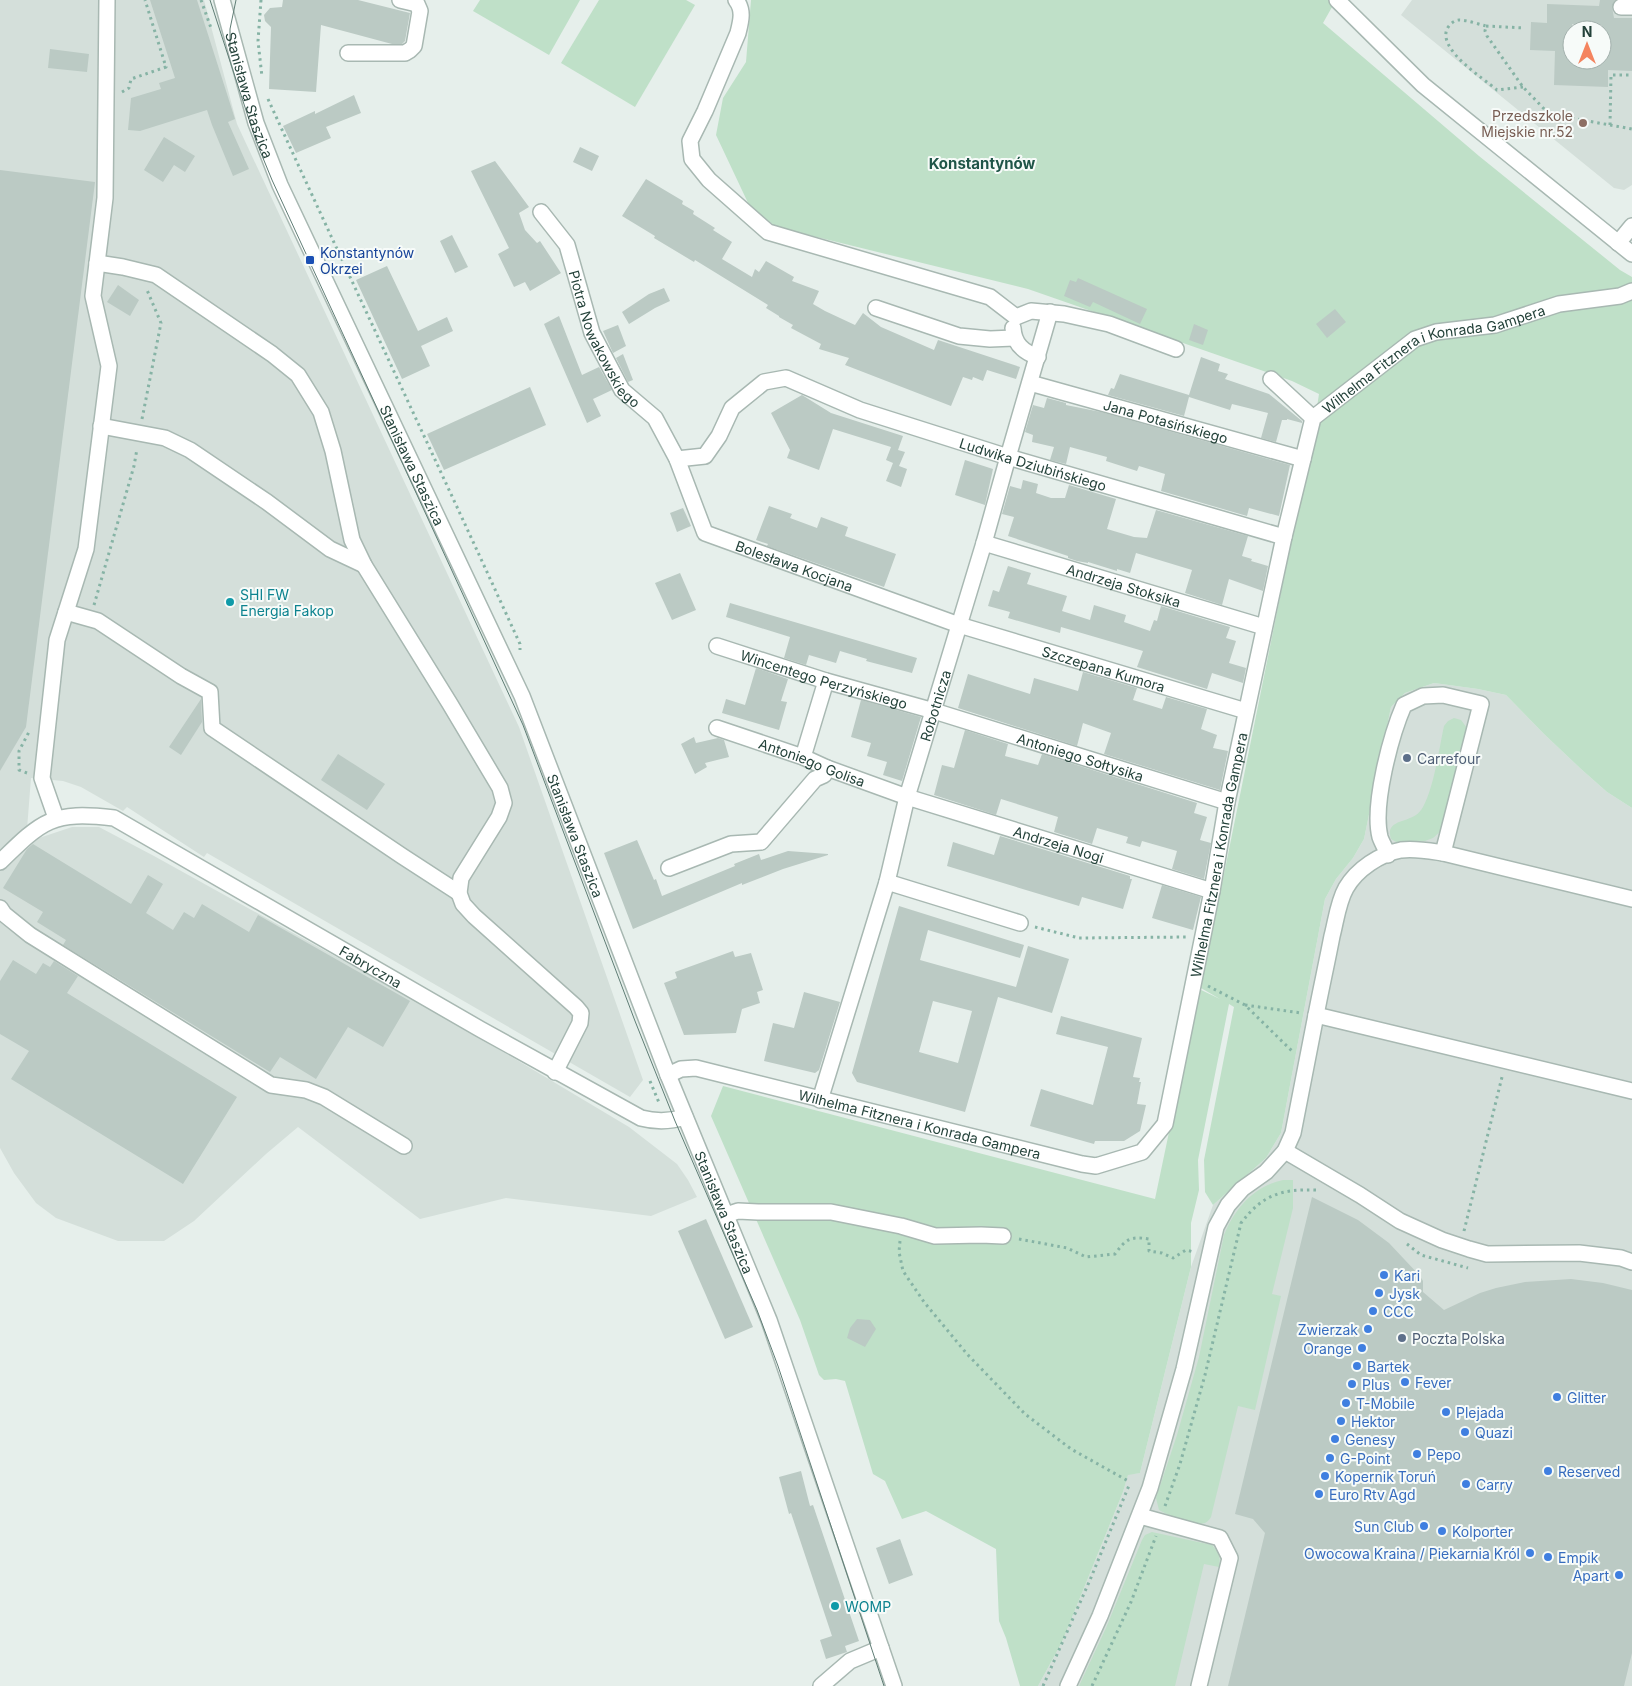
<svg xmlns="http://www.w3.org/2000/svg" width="1632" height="1686" font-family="Inter,sans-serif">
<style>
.built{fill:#d4dfda;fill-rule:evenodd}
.green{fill:#bfe0c8}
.building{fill:#bbcac4;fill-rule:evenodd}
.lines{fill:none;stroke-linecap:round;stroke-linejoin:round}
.minor-casing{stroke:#a8b8b2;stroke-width:18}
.path{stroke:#86b3a5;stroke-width:3;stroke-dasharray:2.5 4;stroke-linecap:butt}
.minor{stroke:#fff;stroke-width:15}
.tram{stroke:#5f7d75;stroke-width:1}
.education-dot{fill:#8d6e63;stroke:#f7fbf9;stroke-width:2}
.transit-dot{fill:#1a4fb4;stroke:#f7fbf9;stroke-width:2}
.culture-dot{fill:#0f9aa8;stroke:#f7fbf9;stroke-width:2}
.service-dot{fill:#5c6f8a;stroke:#f7fbf9;stroke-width:2}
.shop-dot{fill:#3f7fe0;stroke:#f7fbf9;stroke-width:2}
.labels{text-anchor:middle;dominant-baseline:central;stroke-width:4;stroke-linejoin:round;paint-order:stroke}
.street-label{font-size:14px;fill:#24423a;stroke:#f7fbf9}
.education-label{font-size:14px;fill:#785e54;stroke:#f7fbf9;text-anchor:end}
.transit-label{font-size:14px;fill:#164399;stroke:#f7fbf9;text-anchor:start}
.culture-label{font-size:14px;fill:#0d838f;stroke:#f7fbf9;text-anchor:start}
.service-label{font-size:14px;fill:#4e5e75;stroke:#f7fbf9;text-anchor:start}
.shop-label{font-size:14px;fill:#366cbe;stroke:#f7fbf9;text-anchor:start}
.neighbourhood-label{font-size:15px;font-weight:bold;fill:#1f5548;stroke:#f7fbf9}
</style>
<rect width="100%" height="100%" fill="#e6efeb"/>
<g class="built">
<path d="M0,0H204L237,124L519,727L643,1080L630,1097L207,853L204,857L127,807L123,811L81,787L63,781L31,778L27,829L0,854Z"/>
<path d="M1412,0H1632V185L1624,190L1614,188L1401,15ZM1572,30H1602V60H1572Z"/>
<path d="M1434,683L1478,689L1506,695L1544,734L1581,769L1607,792L1632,808V1686H1038L1062,1642L1123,1492L1128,1474L1140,1473L1191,1267L1213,1205L1266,1158L1281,1133L1325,899L1336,879L1353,858L1364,839L1391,707L1405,693Z"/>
<path d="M72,827H99L154,856L443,1016L629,1127L677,1164L688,1180L697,1197L651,1216L506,1198L420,1219L298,1127L266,1154L194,1221L164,1241H118L56,1218L36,1203L14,1173L0,1148V871L33,840Z"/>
</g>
<g class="green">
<path d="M480,0H580L549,55L473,11Z"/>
<path d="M599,0H686L695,5L635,107L561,63Z"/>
<path d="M751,0H1336L1323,23L1479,156L1620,270L1632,277V808L1607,792L1581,769L1544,734L1506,695L1478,689L1434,683L1405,693L1391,707L1364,839L1353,858L1336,879L1325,899L1281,1133L1266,1158L1213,1205L1205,1192L1204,1160L1234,1007L1229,1004L1198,1160L1199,1190L1191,1223V1267L1140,1473L1128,1475L1123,1492L1062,1642L1038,1686H1020L1006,1638L999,1621L996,1549L926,1511L902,1519L885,1481L873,1474L845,1381L836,1379L824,1380L819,1375L800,1320L711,1116L723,1086L1155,1199L1199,989L1220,999L1201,988L1312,439L1319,394L1292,381L1028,289L776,227L749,205L716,135L723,98L746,62Z"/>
<path d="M1454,718L1461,720L1467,728L1443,829L1433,838L1425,841L1398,843L1391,839C1390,836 1389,831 1391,828C1398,818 1415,822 1423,807C1434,787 1439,749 1444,726L1448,721Z"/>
<path d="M1283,1180H1293V1208L1272,1294L1281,1296L1255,1410L1238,1406L1211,1517C1210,1519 1207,1522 1205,1523C1196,1527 1167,1515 1159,1510L1156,1498L1177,1435L1199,1357L1224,1235C1235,1208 1254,1186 1283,1180Z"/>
<path d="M1152,1532L1212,1545C1219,1553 1221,1557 1219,1567L1204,1564L1175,1686H1079L1106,1628L1142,1540L1145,1535Z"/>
</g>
<g class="building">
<path d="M150,0H197L235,119L228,122L249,169L233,176L212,125L207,110L140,131L128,130L131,98L161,89L159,83L175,78Z"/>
<path d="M283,0H358L410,13L405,41L402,44H392L321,25L316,92L269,89L271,27L265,21L264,15L270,8L282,7Z"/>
<path d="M1600,0H1615L1612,7L1614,18H1632V71L1608,70V87L1554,85L1555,51L1530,50L1531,22L1547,23V4L1599,6ZM1572,24L1602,25V60H1572Z"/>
<path d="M50,49L89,54L87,72L48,68Z"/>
<path d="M354,95L361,113L326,127L331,138L296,153L283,126L315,111V114Z"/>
<path d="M164,137L195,156L185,172L174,165L163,182L144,170Z"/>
<path d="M580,147L599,156L592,171L573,162Z"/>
<path d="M495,161L529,207L519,213L525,230L537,243L540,241L561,273L530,291L525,282L514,287L498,254L509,248L471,171Z"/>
<path d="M0,170L95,182L26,727L0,771Z"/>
<path d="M646,179L683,201L682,204L694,211L693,214L715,228L713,230L732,242L722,259L752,277L755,269L759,272L766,261L794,277L792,281L819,291L813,304L825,311L855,325L863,313L881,327L934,350L938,340L1020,367L1016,379L987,370L983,381L973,377L972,380L963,377L951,406L845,365L849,358L819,349L821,344L791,328L793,325L779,317V316L766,308L768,305L695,260L694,262L654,238L655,236L622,216Z"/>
<path d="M452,235L468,267L455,273L440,241Z"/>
<path d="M387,266L418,331L447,317L453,331L421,346L430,366L402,379L356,280Z"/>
<path d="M1078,278L1147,309L1140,324L1093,302L1090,307L1064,296L1070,280L1076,282Z"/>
<path d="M118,285L139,300L130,316L107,302Z"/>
<path d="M664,288L670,301L655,308L629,324L622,312L649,294Z"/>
<path d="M1335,309L1346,322L1327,338L1316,324Z"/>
<path d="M559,316L582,375L599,367L612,390L593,399L601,416L587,423L544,324Z"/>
<path d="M1194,324L1208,330L1203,345L1189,340Z"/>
<path d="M618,325L626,346L613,353L603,331Z"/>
<path d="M623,354L633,380L628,382L616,358Z"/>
<path d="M1201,357L1220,364L1218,371L1228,374L1225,379L1269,394L1302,421V423L1287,419V420H1282L1276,442L1261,438L1268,413L1232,404L1230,410L1189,397L1184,416L1108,395L1111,388L1114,389L1120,374L1189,395Z"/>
<path d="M530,387L546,425L444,470L427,434Z"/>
<path d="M802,395L831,413L903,436L898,450L905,452L899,466L907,469L901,487L886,481L893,463L886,460L891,447L833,429L819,470L787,458L790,450L771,413Z"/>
<path d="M1047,398L1066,403V405L1101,412L1290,465L1279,516L1249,508L1247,516L1161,491L1165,474L1139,466L1137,471L1106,461L1107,457L1070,447L1066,464L1050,460L1054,447L1032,442L1033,435L1025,432L1033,405L1044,408Z"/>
<path d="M965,460L993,469L985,505L955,495Z"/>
<path d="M1023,480L1038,484L1036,493L1051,498H1065L1069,485L1116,499L1107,529L1134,537L1147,538L1156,510L1248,536L1242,556L1252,559L1251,561L1268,566L1263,591L1229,579L1222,605L1185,593L1192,570L1136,553L1130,573L1117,569V571L1088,562V563L1077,561L1068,558V556L1008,536L1014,517L1002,514L1010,486L1021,489Z"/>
<path d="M769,506L792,514L790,518L817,528L821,517L848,527L845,536L896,554L884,587L767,546L768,544L756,540Z"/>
<path d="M683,508L691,526L677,532L670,513Z"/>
<path d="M1008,566L1031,573L1027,584L1067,596L1062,611L1090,620L1094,605L1126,615L1124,622L1150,631L1154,620L1157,621L1161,606L1230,627L1226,638L1236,641L1229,663L1246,668L1243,683L1212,673L1207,689L1137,667L1143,651L1061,627L1060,633L1008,618L1010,612L988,606L993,590L999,592Z"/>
<path d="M680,573L696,610L672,620L655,583Z"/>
<path d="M730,603L917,658L912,673L866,661L867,659L840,651L836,663L809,655L806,665L784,658L790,637L726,617Z"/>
<path d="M756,668L788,679L781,701L787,702L779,730L722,713L726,699L745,705Z"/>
<path d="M1083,672L1137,688L1133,700L1162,709L1166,697L1207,709L1201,729L1217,735L1213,748L1228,751L1220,790L1104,754L1111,733L1083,723L1077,746L958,708L968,674L1030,694L1034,678L1078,691Z"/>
<path d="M201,699L202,722L181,755L169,747Z"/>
<path d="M861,700L921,717L902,781L883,775L887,762L867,756L871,743L851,737Z"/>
<path d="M965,730L1008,744L1005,756L1038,765L1042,754L1197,803L1194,813L1207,817L1200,840L1211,843L1204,879L1172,869L1177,851L1142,841L1140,847L1126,843L1128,837L1097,828L1092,844L1054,832L1058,817L1001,799L996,815L934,795L942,765L954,768Z"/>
<path d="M694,737L696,743L718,738L724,740L729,757L705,763L707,767L695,774L681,744Z"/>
<path d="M338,754L385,784L367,810L321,780Z"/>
<path d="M1000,836L1130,876V879H1132L1123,909L1082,897L1079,906L947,866L953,842L994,855Z"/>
<path d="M637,840L654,880L656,879L662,896L735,866L734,864L759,854L761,860L788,851L828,854V855L783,869L742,885V883L633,929L604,853Z"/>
<path d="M33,844L131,904L148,875L163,884L146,913L173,930L184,912L194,918L202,904L249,932L258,915L410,1001L383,1047L348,1027L316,1079L280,1057L270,1072L63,945L66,940L37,922L43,912L3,888L27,849Z"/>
<path d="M1162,885L1201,897L1193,930L1152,918Z"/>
<path d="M899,906L1024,945L1020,958L928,930L920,960L1016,987L1028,946L1069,959L1052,1013L998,997L965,1112L857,1082L852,1073ZM933,1001L972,1011L958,1063L919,1052Z"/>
<path d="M733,951L735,957L751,953L763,990L757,992L760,1003L742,1009L736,1033L684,1035L664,983L677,978L675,972Z"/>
<path d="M13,960L36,974L43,963L50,967L54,961L78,976L67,993L237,1097L183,1184L11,1079L29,1051L0,1034V981Z"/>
<path d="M804,992L840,1002L819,1070L815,1073L764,1061L773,1023L794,1028Z"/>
<path d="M1061,1016L1142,1038L1133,1077L1140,1078L1139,1082H1141L1137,1104L1146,1105L1140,1131L1124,1141H1095L1094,1144L1030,1126L1041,1089L1093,1105L1108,1047L1056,1034Z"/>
<path d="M1312,1197L1358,1220L1389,1243L1420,1276L1423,1281V1292L1444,1310L1480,1293L1496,1288L1525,1282L1571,1279L1603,1283L1632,1290V1653L1624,1686H1228L1265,1533L1253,1519L1235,1514Z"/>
<path d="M706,1219L753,1327L725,1339L678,1231Z"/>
<path d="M857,1319L870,1320L876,1329L865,1347L847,1338L850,1328Z"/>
<path d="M801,1471L810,1506L813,1505L859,1641L845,1646L847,1652L826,1659L820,1640L832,1636L791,1513L789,1514L779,1477Z"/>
<path d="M900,1539L913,1575L889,1584L876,1548Z"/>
</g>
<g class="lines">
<g class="minor-casing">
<g id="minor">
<path id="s1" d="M222,0L256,123L280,185L522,696L668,1075L769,1320L894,1686"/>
<path d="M736,0C744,10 741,21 738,33L705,111L690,141L692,159L709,180L768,232L990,297L1016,317"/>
<path d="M1337,0L1423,85L1632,254"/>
<path d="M1621,7H1632"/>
<path d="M348,53H405L410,50L414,46L420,11L417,4L400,0"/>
<path id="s2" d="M541,212L567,245L592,333L622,390L655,418L677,459L705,533L959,625L1246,711"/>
<path d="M1618,243L1632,226"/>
<path d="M97,263L123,267L156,275L272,354L298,375L321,412L333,451L352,540L364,565L450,704L500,788L504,803L499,817L461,878L459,893L463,904L474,916L576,1007L581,1013L580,1023L555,1072"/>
<path d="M876,308L959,336L990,339L1014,338"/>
<path d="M1016,317L1031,311L1064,314L1109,324L1176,349"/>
<path d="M1013,328C1014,344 1023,352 1038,357"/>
<path d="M1271,379L1313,418"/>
<path id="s3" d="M1030,383L1303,459"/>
<path d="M101,426L165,438L190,450L267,502L330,549L364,565"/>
<path id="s4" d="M677,459L705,456L719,436L732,408L764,382L786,378L860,410L1008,457L1284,537"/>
<path id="s5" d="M984,543L1264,627"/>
<path d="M66,612L98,621L181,676L210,692L212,728L402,856L459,893"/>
<path id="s6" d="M717,646L826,681L934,711L1227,802"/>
<path id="s7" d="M717,728L803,757L827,768L907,797L1212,891"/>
<path d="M803,757L826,681"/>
<path d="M56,818L42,778L57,640L86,549L109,366L93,296L105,198L107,0"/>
<path d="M1388,855C1386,849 1382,843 1380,837C1372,805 1391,735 1404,705L1423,696L1443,695L1481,704L1443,853"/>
<path id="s8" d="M0,862C43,820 52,811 114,818L480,1029L641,1118C656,1122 669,1122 685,1117"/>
<path d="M669,868L731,844L761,842L815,779L824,775L827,768"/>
<path d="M887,882L1020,923"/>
<path d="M0,908L4,914L30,935L271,1085L306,1090L324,1097L404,1146"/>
<path d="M1316,1015C1321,989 1327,962 1332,936C1336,921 1338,902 1346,888C1357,869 1380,854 1401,850C1415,848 1430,851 1443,853L1632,899"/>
<path id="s9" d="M668,1075L681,1069L696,1068L1082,1164L1096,1166L1142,1152L1165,1124L1212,891L1227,802L1284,537L1313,418L1415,339L1436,332L1495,325L1559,304L1620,296L1632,291"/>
<path id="s10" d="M820,1100L887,882L907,797L984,543L1008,457L1050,312"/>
<path d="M1285,1151L1360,1195L1400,1221L1442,1240L1469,1249L1487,1254L1579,1253L1621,1258L1632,1262"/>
<path d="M726,1215L738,1211L758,1212H831L901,1226L935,1236L981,1235L1003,1236"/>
<path d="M1140,1516L1220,1538L1230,1558L1199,1686"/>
<path d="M821,1686L850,1661L881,1648"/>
<path d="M1068,1686L1100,1616L1150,1488L1184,1369L1216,1227L1228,1205L1242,1189L1266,1172L1285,1151L1293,1133L1316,1015L1632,1091"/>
</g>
</g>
<g class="path">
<path d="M201,0L211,28"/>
<path d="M261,0L258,41L262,77"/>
<path d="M1486,26L1524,28"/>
<path d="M1523,87L1497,90C1483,78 1438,50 1447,29C1449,25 1454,20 1459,20C1467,20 1478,24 1486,26L1485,31L1487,36L1523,87L1549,114L1632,129"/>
<path d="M122,92L129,88L131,79L166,67L145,0"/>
<path d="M268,99C351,281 437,462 520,644V650"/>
<path d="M1610,125L1611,75H1632"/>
<path d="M142,419L161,323L147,290"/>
<path d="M94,605L134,466L137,449"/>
<path d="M27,773L19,770V751L30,730"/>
<path d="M1035,927L1079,938L1187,937"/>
<path d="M1208,986L1245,1005L1293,1052"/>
<path d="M1245,1005L1301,1013"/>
<path d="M650,1081L660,1105"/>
<path d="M1464,1231L1502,1077"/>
<path d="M1019,1239L1067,1248L1086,1257L1115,1254C1126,1239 1130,1236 1149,1239V1251L1162,1253L1173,1258L1186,1250L1194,1252"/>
<path d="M900,1241L899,1252L903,1271L924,1302L967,1354L1025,1414L1071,1449L1130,1482"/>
<path d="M1407,1244L1421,1255L1468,1268"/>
<path d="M1165,1506L1180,1464L1205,1375L1241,1223C1263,1194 1282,1189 1317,1190"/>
<path d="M1043,1686L1090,1580L1130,1483"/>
<path d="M1092,1686L1131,1602L1156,1536"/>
</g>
<use href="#minor" class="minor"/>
<g class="tram">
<path d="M210,0L256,141L272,180L523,725L635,1021L675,1121L757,1310L778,1366L884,1686"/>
<path d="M230,51V29L236,0"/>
</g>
</g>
<circle class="education-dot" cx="1583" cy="123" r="5"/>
<rect class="transit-dot" x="305" y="255" width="10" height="10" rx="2.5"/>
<g class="culture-dot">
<circle cx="230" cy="602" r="5"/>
<circle cx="835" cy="1606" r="5"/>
</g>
<g class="service-dot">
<circle cx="1407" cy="758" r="5"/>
<circle cx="1402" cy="1338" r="5"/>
</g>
<g class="shop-dot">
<circle cx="1384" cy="1275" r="5"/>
<circle cx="1379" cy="1293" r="5"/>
<circle cx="1373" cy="1311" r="5"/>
<circle cx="1368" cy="1329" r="5"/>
<circle cx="1362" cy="1348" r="5"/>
<circle cx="1357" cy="1366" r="5"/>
<circle cx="1405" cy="1382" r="5"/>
<circle cx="1352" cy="1384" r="5"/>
<circle cx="1557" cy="1397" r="5"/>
<circle cx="1346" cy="1403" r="5"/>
<circle cx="1446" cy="1412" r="5"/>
<circle cx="1341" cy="1421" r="5"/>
<circle cx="1465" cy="1432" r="5"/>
<circle cx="1335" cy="1439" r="5"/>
<circle cx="1417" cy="1454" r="5"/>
<circle cx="1330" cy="1458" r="5"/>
<circle cx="1548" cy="1471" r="5"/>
<circle cx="1325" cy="1476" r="5"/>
<circle cx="1466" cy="1484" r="5"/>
<circle cx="1319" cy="1494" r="5"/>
<circle cx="1424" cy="1526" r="5"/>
<circle cx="1442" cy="1531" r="5"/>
<circle cx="1530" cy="1553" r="5"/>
<circle cx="1548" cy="1557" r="5"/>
<circle cx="1619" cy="1575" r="5"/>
</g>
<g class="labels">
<g class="street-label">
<text stroke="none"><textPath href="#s1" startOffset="99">Stanisława Staszica</textPath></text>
<text stroke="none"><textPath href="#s2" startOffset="144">Piotra Nowakowskiego</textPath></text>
<text stroke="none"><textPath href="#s9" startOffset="1385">Wilhelma Fitznera i Konrada Gampera</textPath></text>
<text stroke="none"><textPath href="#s3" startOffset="141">Jana Potasińskiego</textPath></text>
<text stroke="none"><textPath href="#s4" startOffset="409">Ludwika Dziubińskiego</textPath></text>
<text stroke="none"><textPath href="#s1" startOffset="504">Stanisława Staszica</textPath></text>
<text stroke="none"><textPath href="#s2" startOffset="462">Bolesława Kocjana</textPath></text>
<text stroke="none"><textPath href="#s5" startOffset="146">Andrzeja Stoksika</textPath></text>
<text stroke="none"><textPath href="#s2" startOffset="788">Szczepana Kumora</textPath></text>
<text stroke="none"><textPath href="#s6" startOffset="112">Wincentego Perzyńskiego</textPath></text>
<text stroke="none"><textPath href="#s10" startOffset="411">Robotnicza</textPath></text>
<text stroke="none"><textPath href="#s6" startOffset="380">Antoniego Sołtysika</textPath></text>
<text stroke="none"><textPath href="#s7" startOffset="101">Antoniego Golisa</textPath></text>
<text stroke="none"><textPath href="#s1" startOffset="909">Stanisława Staszica</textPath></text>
<text stroke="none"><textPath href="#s7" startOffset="361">Andrzeja Nogi</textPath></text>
<text stroke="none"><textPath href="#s9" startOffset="800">Wilhelma Fitznera i Konrada Gampera</textPath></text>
<text stroke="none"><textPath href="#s8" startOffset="426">Fabryczna</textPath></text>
<text stroke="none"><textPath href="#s9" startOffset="260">Wilhelma Fitznera i Konrada Gampera</textPath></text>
<text stroke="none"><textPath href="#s1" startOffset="1314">Stanisława Staszica</textPath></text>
</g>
<g class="education-label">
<text x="1573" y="115">Przedszkole<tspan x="1573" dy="16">Miejskie nr.52</tspan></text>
</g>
<g class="transit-label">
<text x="320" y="252">Konstantynów<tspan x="320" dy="16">Okrzei</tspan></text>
</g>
<g class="culture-label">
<text x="240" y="594">SHI FW<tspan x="240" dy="16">Energia Fakop</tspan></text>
<text x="845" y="1606">WOMP</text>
</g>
<g class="service-label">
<text x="1417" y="758">Carrefour</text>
<text x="1412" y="1338">Poczta Polska</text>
</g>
<g class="shop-label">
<text x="1394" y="1275">Kari</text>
<text x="1389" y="1293">Jysk</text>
<text x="1383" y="1311">CCC</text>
<text x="1358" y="1329" text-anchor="end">Zwierzak</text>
<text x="1352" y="1348" text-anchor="end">Orange</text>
<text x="1367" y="1366">Bartek</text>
<text x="1415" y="1382">Fever</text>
<text x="1362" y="1384">Plus</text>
<text x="1567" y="1397">Glitter</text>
<text x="1356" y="1403">T-Mobile</text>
<text x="1456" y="1412">Plejada</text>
<text x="1351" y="1421">Hektor</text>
<text x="1475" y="1432">Quazi</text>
<text x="1345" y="1439">Genesy</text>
<text x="1427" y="1454">Pepo</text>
<text x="1340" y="1458">G-Point</text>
<text x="1558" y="1471">Reserved</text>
<text x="1335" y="1476">Kopernik Toruń</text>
<text x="1476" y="1484">Carry</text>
<text x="1329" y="1494">Euro Rtv Agd</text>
<text x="1414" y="1526" text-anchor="end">Sun Club</text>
<text x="1452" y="1531">Kolporter</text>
<text x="1520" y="1553" text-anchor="end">Owocowa Kraina / Piekarnia Król</text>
<text x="1558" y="1557">Empik</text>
<text x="1609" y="1575" text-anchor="end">Apart</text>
</g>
<g class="neighbourhood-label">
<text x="982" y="163">Konstantynów</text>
</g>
</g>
<g transform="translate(1587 45)"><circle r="24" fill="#f7fbf9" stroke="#a3b1ad"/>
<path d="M0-4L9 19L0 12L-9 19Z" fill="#f4845f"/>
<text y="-8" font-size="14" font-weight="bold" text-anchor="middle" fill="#24423a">N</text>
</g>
</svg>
